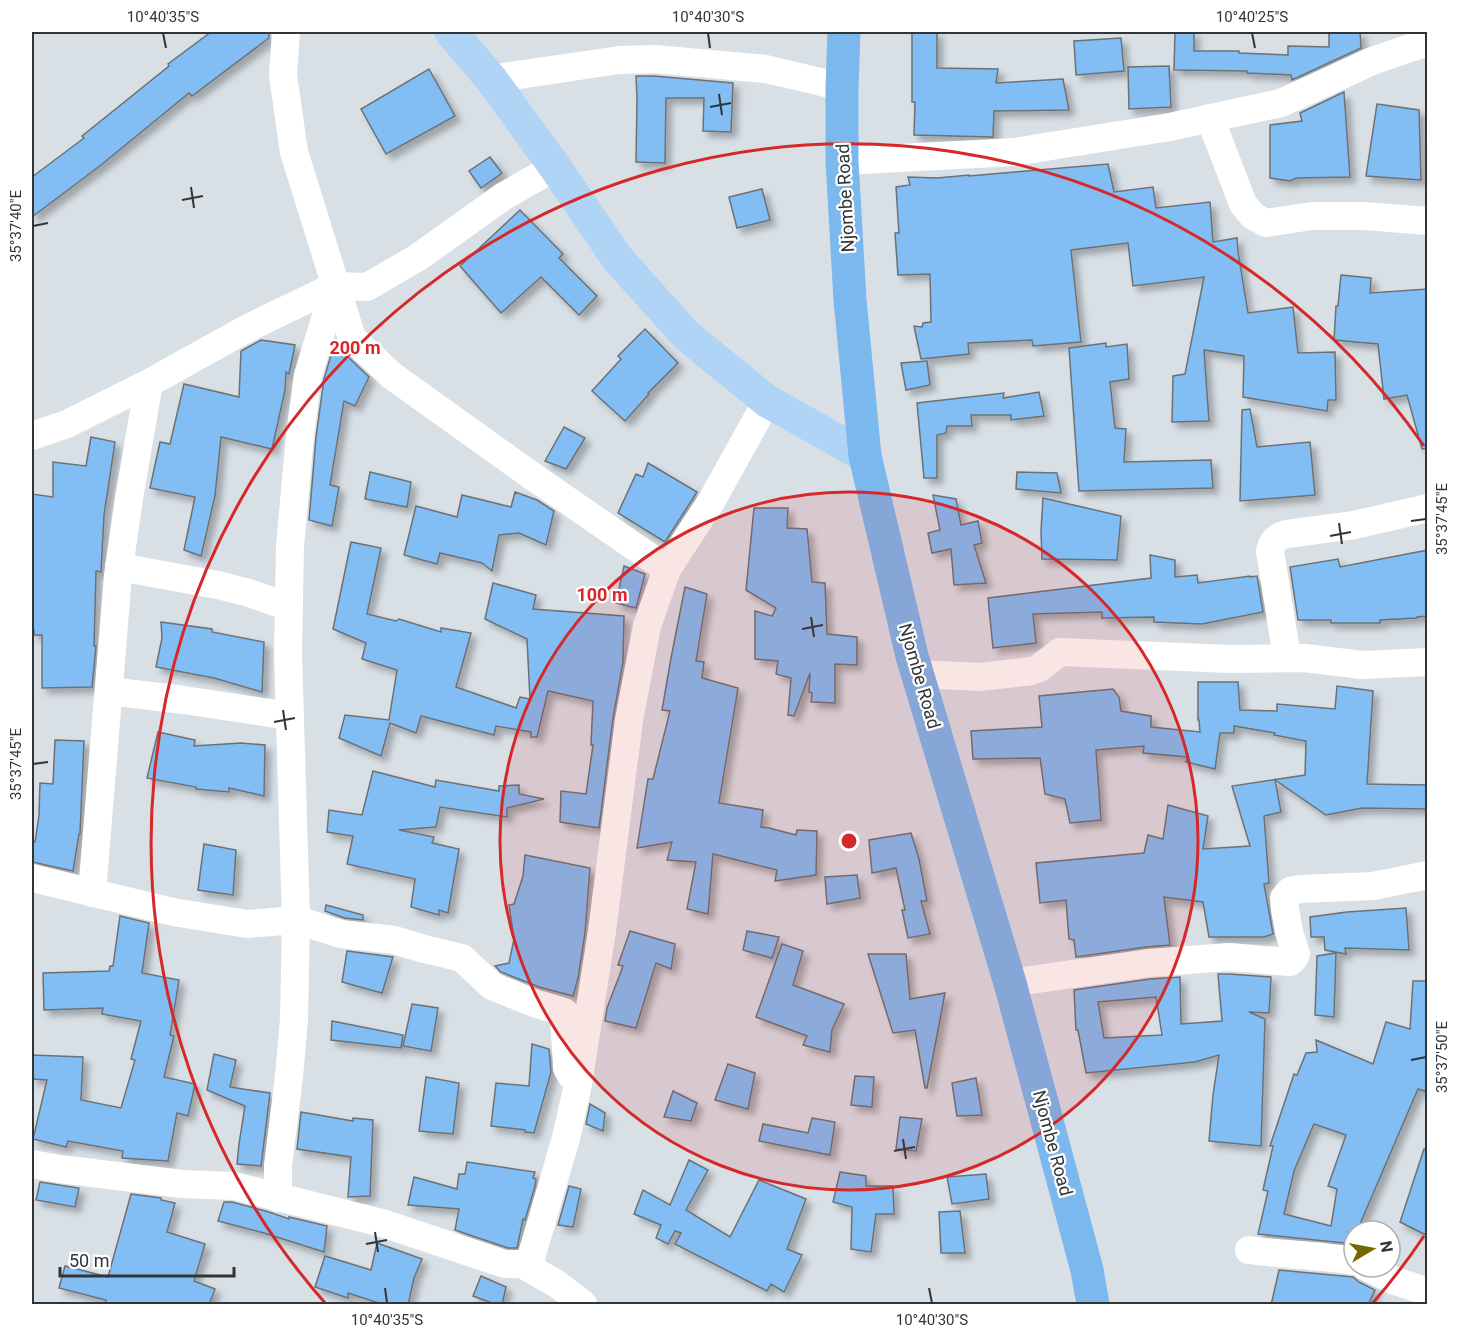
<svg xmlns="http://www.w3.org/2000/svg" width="1459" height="1336" font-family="Roboto,sans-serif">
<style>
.building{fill:#82bef3;stroke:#6b7177;stroke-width:1.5;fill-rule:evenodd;filter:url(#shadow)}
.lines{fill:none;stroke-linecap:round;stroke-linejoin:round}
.minor{stroke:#fff;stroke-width:28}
.major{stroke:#afd4f5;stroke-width:33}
.highway{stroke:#7ab8ee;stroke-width:33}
.ticks{fill:none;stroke:#323538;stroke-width:2}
.ring{fill:none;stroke:#d62828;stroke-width:3}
.labels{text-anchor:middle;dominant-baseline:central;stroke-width:4.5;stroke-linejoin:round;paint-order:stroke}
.street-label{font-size:18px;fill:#323538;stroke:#fff}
.centre{fill:#d62828;stroke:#fff;stroke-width:3}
.ring-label{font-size:18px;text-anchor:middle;font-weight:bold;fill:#d62828;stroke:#fff;stroke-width:4.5;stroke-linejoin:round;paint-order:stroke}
.neatline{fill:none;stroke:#323538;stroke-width:2}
.ticks-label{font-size:15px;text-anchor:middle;fill:#323538}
</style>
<defs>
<filter id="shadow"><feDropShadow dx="5.5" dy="5.5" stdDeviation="3" flood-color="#0004"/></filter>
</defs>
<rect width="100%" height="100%" fill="#d8e0e6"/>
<g class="building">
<path d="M211,32H269V38L192,96L189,93L101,165L32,217V177L84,138L82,136L169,66L168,64Z"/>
<path d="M912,32H937V68L998,69L996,83L1063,79L1069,110L994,111L993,137L914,135L915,102H912Z"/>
<path d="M1175,32H1194V51H1239V53L1288,55V46L1329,47V32H1360L1361,48L1292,80L1291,75L1247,73V71L1174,70Z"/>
<path d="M1121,38L1124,71L1076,75L1074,41Z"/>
<path d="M1169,66L1171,107L1129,109L1128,67Z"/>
<path d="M429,69L455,116L386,154L361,109Z"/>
<path d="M636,76H654L733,83L731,132L703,131L704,98H666L665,163L636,162L637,98Z"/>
<path d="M1344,92L1350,177L1296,178L1290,181L1270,178V125L1302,121L1300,113Z"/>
<path d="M1377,104L1419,110L1421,180L1366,176Z"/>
<path d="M490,157L502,173L481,188L469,171Z"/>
<path d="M1108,164L1114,192L1153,187L1156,208L1210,202L1213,242L1237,238L1238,252L1248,313L1293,307L1298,353L1335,352L1336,400H1328L1327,411L1243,397L1244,356L1204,350L1209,421L1172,422L1173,376L1185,374L1204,277L1133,286L1128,243L1071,250L1081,342L1033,346L1032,340L968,343L969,354L921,359L914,326L922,327L923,323L931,322L930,274L898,275L895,233H899L896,187L910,185L908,177L937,178L969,175V176Z"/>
<path d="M762,189L770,220L737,228L729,197Z"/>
<path d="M520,210L563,254L559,258L597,296L579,315L541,277L501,313L460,266Z"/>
<path d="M1341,275L1371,278L1370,293L1428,289V448L1422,449L1407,395L1384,399L1378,344L1334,340L1336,306H1338Z"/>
<path d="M645,329L678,363L648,393L649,394L625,421L592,391L621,359L618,356Z"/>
<path d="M261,340L295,345L289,374L286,372L285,390L272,449L221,437L215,496L201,556L184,550L195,497L150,488L160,442L170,444L184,384L239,397L241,351Z"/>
<path d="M1106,343V347L1127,344L1129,379L1110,382L1115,428L1126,429L1124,462L1211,460L1213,488L1079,491L1069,348Z"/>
<path d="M333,348L345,354L369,377L355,406L344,401L330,485L339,487L332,526L309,520L316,437L324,379Z"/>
<path d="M927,361L930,385L906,390L901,363Z"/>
<path d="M1039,392L1044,416L1011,420V415H971L972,426H947L946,433L937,435V478H924L917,403L1004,393L1003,398Z"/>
<path d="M1250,409L1257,447L1310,442L1315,495L1240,501L1242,410Z"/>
<path d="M564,427L585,438L566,469L545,461Z"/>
<path d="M91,437L115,442L104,515L101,572L96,571L94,646H96L92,687L42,688V635H34V630H32V494L53,497V462L86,466Z"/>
<path d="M648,463L697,492L665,542L618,513L636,474L643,477Z"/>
<path d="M370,472L411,482L407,507L365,499Z"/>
<path d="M1017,472L1057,473L1061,493L1016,489Z"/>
<path d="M515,492L537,500L554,511L546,545L519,533L499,535L492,571L482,563L440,553L437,564L404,555L416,506L457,517L462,495L511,507Z"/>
<path d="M933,495L956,499L961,525L978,521L982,543L974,545L986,583L954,585L951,549L932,553L928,533L940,530Z"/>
<path d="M1043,498L1121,516L1117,560L1042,559L1041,531Z"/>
<path d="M754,508H788L787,528L807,529L812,582L825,583L827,634L857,637V665L835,664V703L811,702L812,693L809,692L810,673L794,716L788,715L791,678L776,674L778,661L755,659V611L772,616L776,608L746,590Z"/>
<path d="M351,542L381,548L367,614L396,621L399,619L441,632V628L471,633L456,687L516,708L520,697L530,699L527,639L485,619L493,583L536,595L533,609L624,616L623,662L613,718L599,828L560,822L561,791L586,794L593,745H591L593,701L548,691L537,737H531V732L496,726L494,735L421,716L416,733L390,723L381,756L339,738L345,715L389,720L397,670L362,659L366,643L333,629Z"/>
<path d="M1428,550V616L1417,617V618L1380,620V623H1331V620H1298L1290,567L1338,559L1340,567Z"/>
<path d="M1150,555L1175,560V577L1197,575L1198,583L1250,576V577L1257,576L1263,612L1202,624L1154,622V617L1102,618V612L1033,614L1036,643L993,648L988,598L1151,578Z"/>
<path d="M624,566L645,574L636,608L616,603Z"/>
<path d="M685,587L707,594L696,661L704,662L702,678L738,688L719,803L763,810L761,827L769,828L796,835L797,830L817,831L816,875L775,881L777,870L713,854L708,914L687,909L696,862L667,860L672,842L637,848L648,779H653L670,711L662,710L671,658Z"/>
<path d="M161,622L212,629V632L264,642L262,692L214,678L156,667L162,638Z"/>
<path d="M1198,682H1238L1240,710L1277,711V704L1335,709L1337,686L1373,691L1367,784L1428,785V809L1362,808L1326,815L1275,780L1281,812L1264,816L1269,883L1264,884L1273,934L1264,937H1209L1203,902L1164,897L1170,945L1146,947L1076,957L1074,940L1069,939L1066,900L1040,903L1036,863L1144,853L1148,835L1163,839L1168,805L1208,816L1203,849L1250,846L1232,786L1305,775L1306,741L1274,735L1275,733L1234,726V733H1220L1215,769L1186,762L1187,757L1143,753L1144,746L1096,750L1101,820L1070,823L1065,799L1045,794L1040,758L973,759L971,731L1042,727L1039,696L1113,689L1119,697L1121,711L1151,716V727L1200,732L1199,720H1198Z"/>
<path d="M158,732L195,740L194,746L241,743L265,745L264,796L229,788V792L196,789V787L147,778Z"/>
<path d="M55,740L84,741L80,834H79L73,871L32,862V841L35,842L39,815L40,783L53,784Z"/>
<path d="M373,771L435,787L436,780L499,791V786L519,785V794L544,799L507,808V817L440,807L436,827L399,830L434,837L432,843L459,849L448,913L439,910V915L411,907L415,879L347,864L353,836L327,832L329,810L362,815Z"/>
<path d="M911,833L919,859L927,901H921L930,934L908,938L902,910H905L896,868L872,873L869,840Z"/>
<path d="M204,844L236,850L233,895L198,890Z"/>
<path d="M525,855L590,868L585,933L578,978L573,996L539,987L501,972L495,966L509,963L514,939L509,905L514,904L523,876Z"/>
<path d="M857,875L860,898L827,904L825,877Z"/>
<path d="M326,905L363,915V920L345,918L325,911Z"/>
<path d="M1406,908L1409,950L1345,948L1346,954L1325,950L1324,937H1311L1310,917L1347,912Z"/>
<path d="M120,916L149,923L142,973L179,980L170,1035L174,1036L164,1077L195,1084L188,1116L177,1113L168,1161L122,1158L123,1151L68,1141L66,1147L33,1139L47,1080L32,1079V1055L83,1057L81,1100L121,1108L135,1060L131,1059L141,1021L102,1014L103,1008L44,1010L43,973L109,971L110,966H113Z"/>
<path d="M630,931L675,944L671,969L656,963L636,1028L605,1021L607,1008L623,966L618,965Z"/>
<path d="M747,931L779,937L772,958L743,950Z"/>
<path d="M782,944L803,951L793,985L844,1004L832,1030L830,1052L803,1045L807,1036L756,1017Z"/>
<path d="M347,951L393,957L382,993L342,982Z"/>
<path d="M1336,953L1334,1017L1315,1015L1317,956Z"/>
<path d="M868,954H906L910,999L945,993L927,1088H925L915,1030L893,1033Z"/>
<path d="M1218,974H1229L1271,977L1269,1013L1249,1012L1265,1019L1261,1146L1209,1141L1213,1095L1219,1055L1195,1062L1086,1073L1078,1030H1076L1074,990L1150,979L1180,977L1181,1024L1222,1021ZM1156,997L1162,1035L1104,1038L1098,1002Z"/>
<path d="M1413,981H1428V1092L1418,1089L1357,1231H1354V1244L1258,1234L1268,1191L1263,1190L1273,1146H1270L1294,1074L1297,1075L1306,1053L1317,1052L1316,1040L1373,1064L1386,1022L1410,1029ZM1314,1124L1346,1135L1328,1186L1337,1189L1331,1226L1284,1214L1294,1171Z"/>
<path d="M412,1004L438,1008L431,1051L403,1046Z"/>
<path d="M332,1021L403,1035L401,1048L331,1040Z"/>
<path d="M532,1044L549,1049L551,1072L534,1133L525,1132V1130L491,1126L496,1083L529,1086Z"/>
<path d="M214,1054L236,1060L230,1087L270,1093L261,1166L237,1164L239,1144L245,1106L207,1090Z"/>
<path d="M728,1064L755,1073L748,1109L715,1100Z"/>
<path d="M855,1076L874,1077L872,1107L851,1105Z"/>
<path d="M426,1077L459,1083L453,1134L419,1131Z"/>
<path d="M976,1078L982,1115L957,1116L952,1083Z"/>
<path d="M673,1091L697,1103L691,1121L664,1117Z"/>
<path d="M590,1104L605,1113L603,1131L586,1124Z"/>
<path d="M301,1112L353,1121V1118L373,1120L370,1196L348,1197L351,1157L297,1149Z"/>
<path d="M900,1117L922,1119L916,1151L896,1149Z"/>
<path d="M812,1118L835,1122L830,1155L759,1141L763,1124L808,1133Z"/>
<path d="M1424,1149L1428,1150V1236L1400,1222Z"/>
<path d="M689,1160L708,1170L686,1210L730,1237L759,1180L806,1199L787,1249L802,1255L784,1292L771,1284L767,1291L675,1244L681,1233L675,1231L668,1244L656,1238L661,1225L634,1214L643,1190L670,1205Z"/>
<path d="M467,1162L535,1172L533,1178L536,1179L535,1186L525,1220L523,1219L517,1248H508L455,1230L459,1209L408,1205L414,1177L457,1189L459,1174H465Z"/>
<path d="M840,1172L866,1176V1186H893L894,1214H876L871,1252L851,1249L852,1207L833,1202Z"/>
<path d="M986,1174L989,1199L952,1204L947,1177Z"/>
<path d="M40,1182L79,1188L75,1207L36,1200Z"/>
<path d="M569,1186L581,1189L573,1227L558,1225Z"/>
<path d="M131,1194L161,1198V1200L175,1203L167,1232L205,1244L194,1281L215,1289L209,1305H105L106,1300L59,1288L65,1266L108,1277Z"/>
<path d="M224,1202H232L269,1212L289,1219V1217L327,1226L324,1252L264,1233L218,1221Z"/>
<path d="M960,1211L965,1253H941L939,1212Z"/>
<path d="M377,1243L422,1259L414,1278L408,1305H385L348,1293V1298L315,1287L325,1256L371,1270Z"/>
<path d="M1279,1270L1353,1277L1359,1282L1375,1290L1368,1305H1271Z"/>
<path d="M481,1276L506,1287L502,1305H497L473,1296Z"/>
</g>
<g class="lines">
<g class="minor">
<path d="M286,32L283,75L294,152L352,338L391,375L532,476L667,569"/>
<path d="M491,79L619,60L655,59L766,69L842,87"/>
<path d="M1210,118L1243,204L1253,216L1266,223L1312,216H1364L1428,221"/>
<path d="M842,161L1014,152L1170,127L1281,103L1372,61L1428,42"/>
<path d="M32,436L67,424L149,383L248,328L335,286"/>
<path d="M119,567L218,585L249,593L289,607"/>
<path d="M1287,658L1270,551C1273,540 1276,537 1287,534L1354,525L1428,508"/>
<path d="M918,674L980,677L1032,671L1039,668L1060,652L1230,659L1305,658L1362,665L1428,662"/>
<path d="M109,691L184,700L290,716"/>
<path d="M32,878L173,912L247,924L296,920L342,934L394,940L424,949L462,958L492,986L534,1003L564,1012L567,1068L571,1075"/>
<path d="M92,893L118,575L129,498L149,383"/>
<path d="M1010,983L1148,963L1229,957L1290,962L1294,958L1296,954L1289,932L1285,909L1284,898L1290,891L1300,889L1373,886L1428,875"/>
<path d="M32,1164L60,1169L182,1184L234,1186L382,1223L505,1264H522L530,1261L566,1138L578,1084L602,931L629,720L647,626L667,569L712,500L767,401"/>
<path d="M278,1198V1165L289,1076L294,1019L296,920L288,653L290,546L300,435L308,375L335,286L367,287L417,258L504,196L555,167"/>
<path d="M1249,1250C1284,1255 1320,1255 1354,1261"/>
<path d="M522,1264L557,1284L583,1304"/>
<path d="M1366,1267L1395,1281L1423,1290L1428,1293"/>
</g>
<path class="major" d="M451,32L491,79L555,167L617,258L686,335L767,401L865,456"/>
<path class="highway" d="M844,32L842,87V161L850,300L865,456L912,656L1010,983L1087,1270L1093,1304"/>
</g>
<path class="ticks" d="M163,33L166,48M708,33L710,48M1252,33L1255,48M719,94L722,115M710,107L731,103M191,187L194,208M182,200L203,196M33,226L48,223M1411,521L1426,519M1339,523L1342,544M1330,536L1351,532M811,617L814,637M802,629L823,625M283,710L286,730M274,722L295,718M33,764L48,762M1411,1060L1426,1057M903,1139L906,1159M894,1151L915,1147M375,1232L378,1252M366,1244L387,1240M385,1288L387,1303M929,1288L932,1303"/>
<circle cx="849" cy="841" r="349" fill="#d62828" fill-opacity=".12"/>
<g class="ring">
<circle cx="849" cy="841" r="349"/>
<path d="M1424 1236A698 698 0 0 1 1372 1304M326 1304A698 698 0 1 1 1424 446"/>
</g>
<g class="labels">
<g class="street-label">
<text transform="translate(845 198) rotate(-93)">Njombe Road</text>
<text transform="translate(920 676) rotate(74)">Njombe Road</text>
<text transform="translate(1053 1143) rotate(75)">Njombe Road</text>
</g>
</g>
<circle cx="849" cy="841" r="9" class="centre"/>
<g class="ring-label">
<text x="355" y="354">200 m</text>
<text x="602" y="601">100 m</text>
</g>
<rect width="1459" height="1336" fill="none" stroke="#ffffff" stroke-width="66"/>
<g transform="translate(1372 1249) rotate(80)"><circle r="28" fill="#ffffff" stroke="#adaeaf" stroke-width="1.5"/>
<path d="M0-4.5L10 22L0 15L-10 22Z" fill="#786800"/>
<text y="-9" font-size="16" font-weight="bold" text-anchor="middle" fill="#323538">N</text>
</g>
<path d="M60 1267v9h174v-9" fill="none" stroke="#323538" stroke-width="3"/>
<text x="69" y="1267" font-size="18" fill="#323538" stroke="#ffffff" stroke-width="4.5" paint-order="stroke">50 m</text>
<rect x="33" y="33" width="1393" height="1270" class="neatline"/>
<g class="ticks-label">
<text x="163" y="22">10°40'35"S</text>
<text x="708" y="22">10°40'30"S</text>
<text x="1252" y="22">10°40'25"S</text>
<text transform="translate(16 226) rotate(-90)" y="5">35°37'40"E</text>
<text transform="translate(1442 519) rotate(-90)" y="5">35°37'45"E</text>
<text transform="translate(16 764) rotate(-90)" y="5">35°37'45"E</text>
<text transform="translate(1442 1057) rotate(-90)" y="5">35°37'50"E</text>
<text x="387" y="1325">10°40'35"S</text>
<text x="932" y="1325">10°40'30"S</text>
</g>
</svg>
